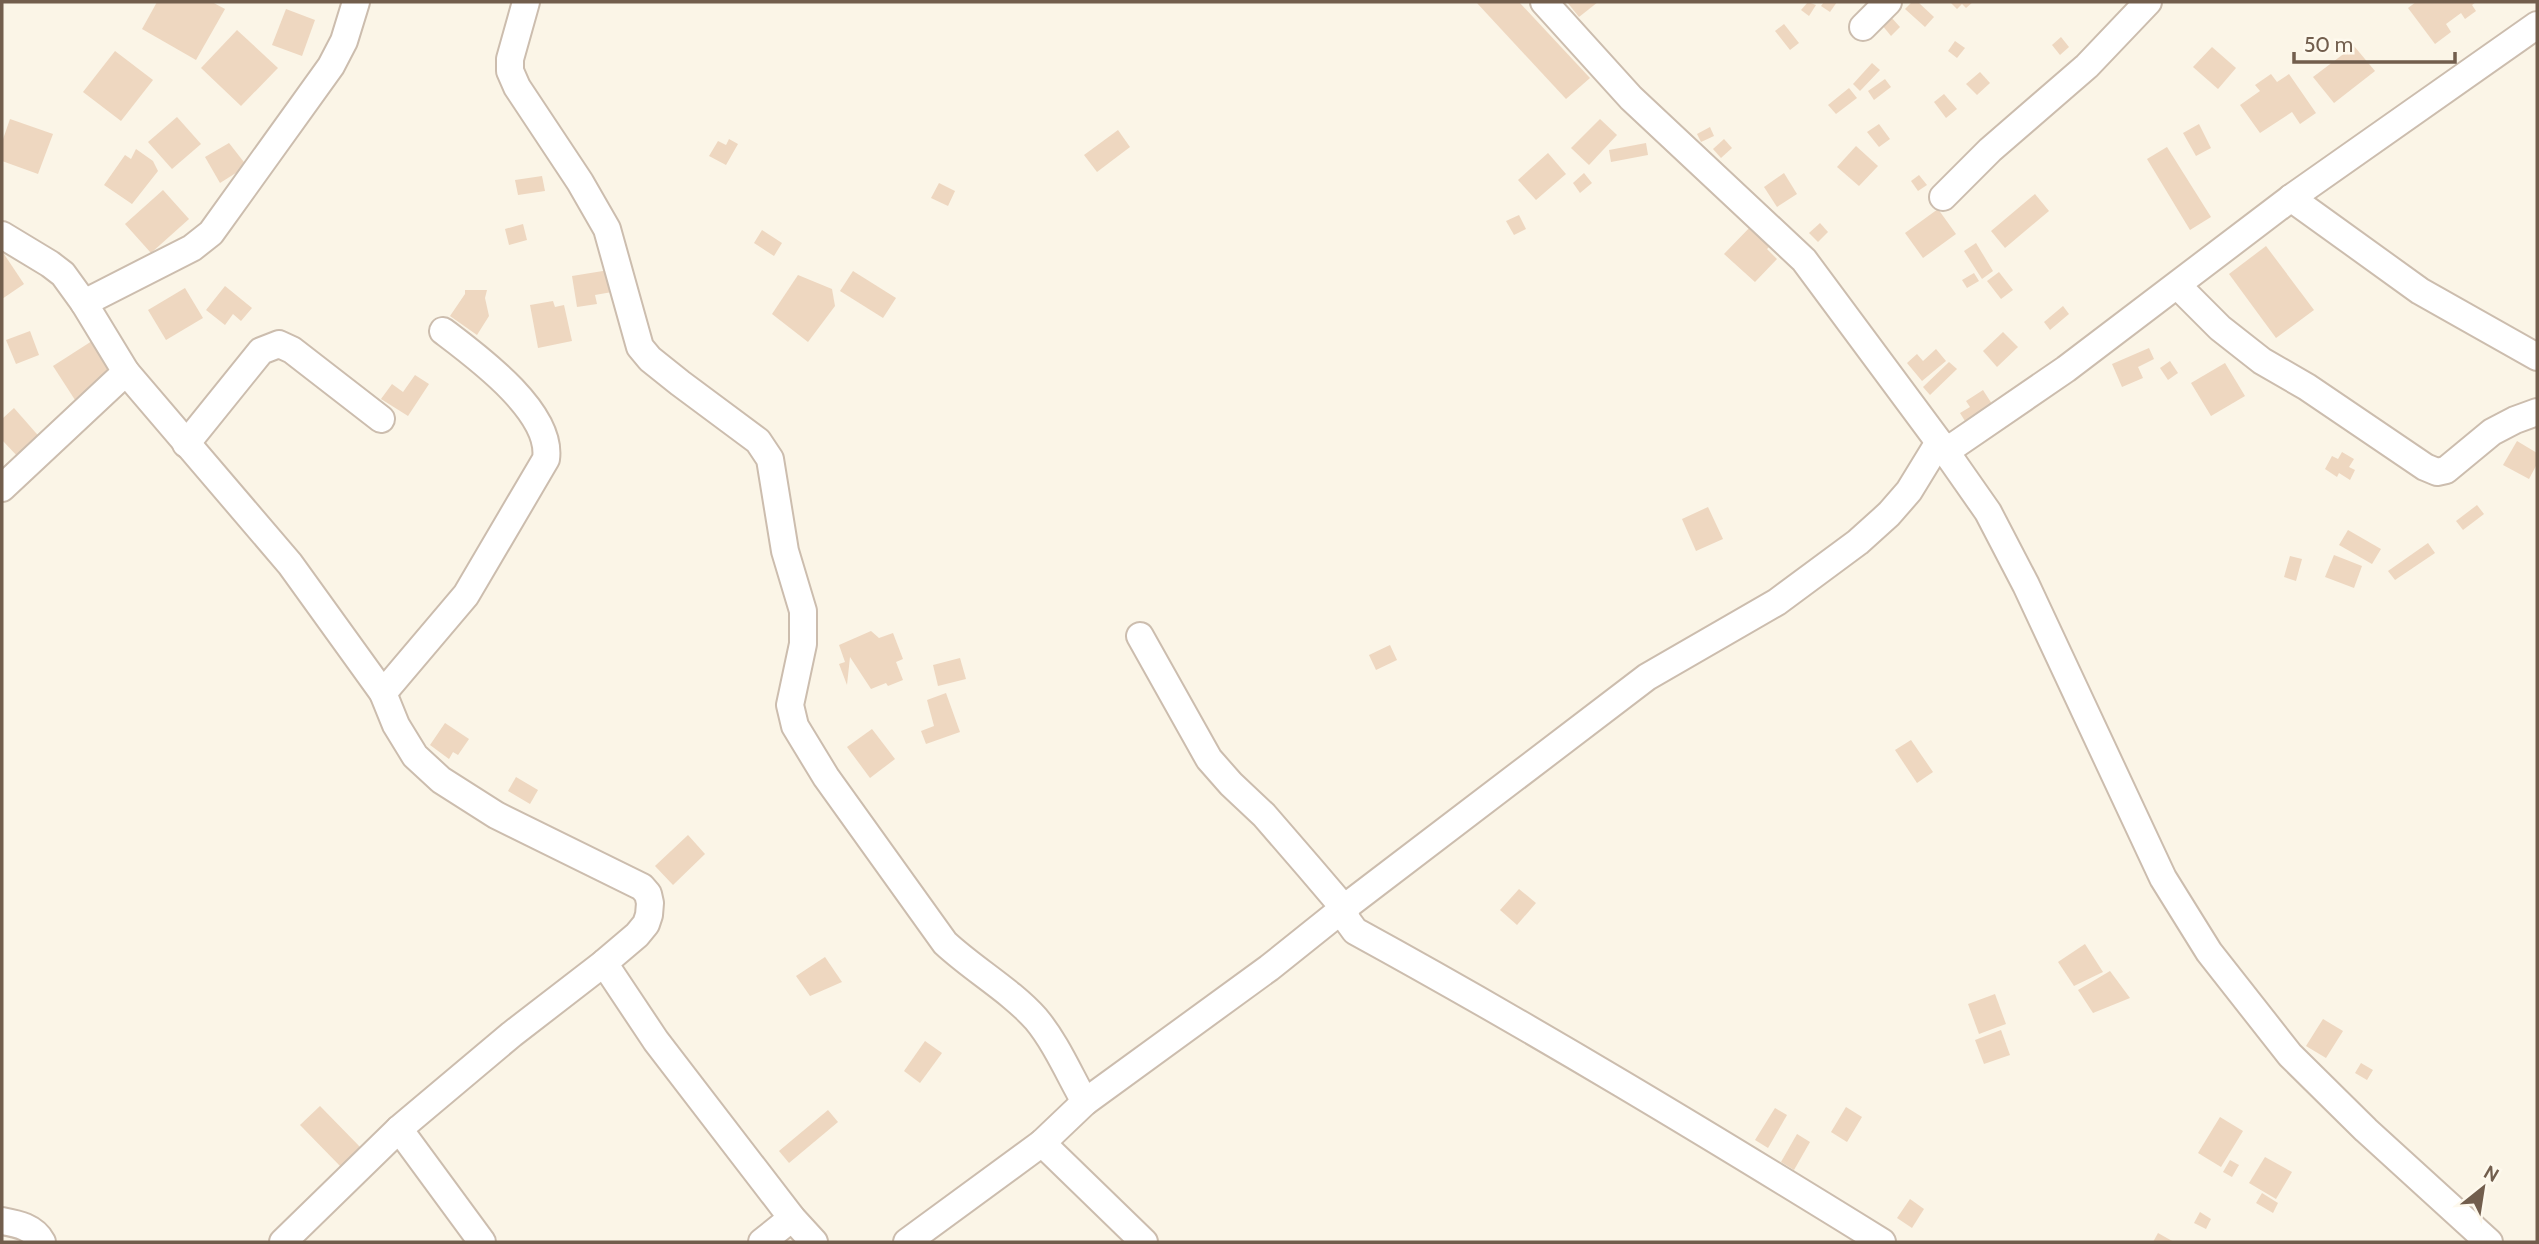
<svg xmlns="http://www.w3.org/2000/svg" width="2539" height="1244" font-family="Cabin,sans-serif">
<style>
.building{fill:#eed7c0}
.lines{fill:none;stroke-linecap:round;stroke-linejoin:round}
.minor-casing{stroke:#ccbdae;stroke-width:30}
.minor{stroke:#fff;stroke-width:26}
</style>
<rect width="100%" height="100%" fill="#fbf5e7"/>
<g class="building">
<path d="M157,2H212L225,9L196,60L142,29Z"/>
<path d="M1476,2H1519L1590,78L1566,99Z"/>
<path d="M1567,2H1598L1579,17Z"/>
<path d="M1808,2L1816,5L1809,16L1801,10Z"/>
<path d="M1824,2H1837L1830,12L1821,6Z"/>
<path d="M1912,2H1918L1934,17L1925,27L1905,9Z"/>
<path d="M1950,2H1973L1966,8L1962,4L1957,9Z"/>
<path d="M2416,2H2476L2472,5L2476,11L2465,19L2461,13L2446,24L2451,32L2435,44L2408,8Z"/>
<path d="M286,9L315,20L302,56L272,45Z"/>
<path d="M1891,17L1900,27L1891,36L1882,25Z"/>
<path d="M1784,24L1799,43L1790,50L1775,31Z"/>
<path d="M237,30L278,68L241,106L201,68Z"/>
<path d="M2061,37L2069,47L2060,55L2052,45Z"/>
<path d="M1955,41L1965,48L1957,58L1948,51Z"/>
<path d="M2354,46L2375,71L2334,103L2313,77Z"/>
<path d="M2212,47L2236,68L2218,89L2193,67Z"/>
<path d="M115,51L153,80L121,121L83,92Z"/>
<path d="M1872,63L1880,70L1860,91L1853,84Z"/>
<path d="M1980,72L1990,83L1977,95L1966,84Z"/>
<path d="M2271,74L2277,82L2289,74L2316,113L2300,124L2292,112L2260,133L2240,105L2260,91L2255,85Z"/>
<path d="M1885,79L1891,87L1874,100L1868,91Z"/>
<path d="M1849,88L1857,98L1836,114L1828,105Z"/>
<path d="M1944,94L1957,109L1946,118L1934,102Z"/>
<path d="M177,117L201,144L172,169L148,142Z"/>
<path d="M10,119L53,134L38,174L2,161V142Z"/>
<path d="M1600,119L1617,135L1589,165L1571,148Z"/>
<path d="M1879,124L1890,139L1879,147L1867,132Z"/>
<path d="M2199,124L2211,148L2196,156L2183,133Z"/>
<path d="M1710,127L1714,136L1701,142L1697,134Z"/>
<path d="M1118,130L1130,147L1097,172L1084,155Z"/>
<path d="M729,139L738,144L726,165L709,156L718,141L726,145Z"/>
<path d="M1724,139L1732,148L1721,158L1713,149Z"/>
<path d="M229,143L247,166L220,183L205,157Z"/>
<path d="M1646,143L1648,155L1611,162L1609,150Z"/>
<path d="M1856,146L1878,166L1859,186L1837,167Z"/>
<path d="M2167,147L2211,217L2190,230L2147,159Z"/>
<path d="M136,149L153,161L158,171L132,204L104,185L125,155L131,159Z"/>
<path d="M1548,153L1566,174L1536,200L1518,180Z"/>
<path d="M1584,173L1592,183L1580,193L1573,183Z"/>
<path d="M1784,173L1797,194L1777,207L1764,187Z"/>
<path d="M1919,175L1927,185L1918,191L1911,181Z"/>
<path d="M542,176L545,191L518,195L515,180Z"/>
<path d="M939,183L955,191L948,206L931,198Z"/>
<path d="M163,190L189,219L151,253L125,224Z"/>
<path d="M2035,194L2049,211L2005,248L1991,231Z"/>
<path d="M1938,209L1956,234L1923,258L1905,233Z"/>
<path d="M1519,215L1526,229L1514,235L1506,221Z"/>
<path d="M1754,223L1774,242L1767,249L1777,259L1755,282L1724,254Z"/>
<path d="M1820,223L1828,232L1818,242L1809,233Z"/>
<path d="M523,224L527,240L509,245L505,229Z"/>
<path d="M762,230L782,243L774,256L754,243Z"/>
<path d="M1976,243L1993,271L1982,279L1964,251Z"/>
<path d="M2266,246L2314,310L2276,338L2229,274Z"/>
<path d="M2,251L24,284L2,299Z"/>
<path d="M609,270L612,292L595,295L597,304L577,307L572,276Z"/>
<path d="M853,271L896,298L883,318L840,291Z"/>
<path d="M1999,272L2013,290L2001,299L1987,281Z"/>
<path d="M1974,273L1979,281L1967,288L1962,280Z"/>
<path d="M798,275L832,289L835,306L808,342L772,314Z"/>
<path d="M225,286L252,308L241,321L233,314L225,325L206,310Z"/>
<path d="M185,288L203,318L166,340L148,310Z"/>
<path d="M465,290H487L485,298L489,316L477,335L450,316L465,294Z"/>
<path d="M553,301L555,307L564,305L572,341L538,348L530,305Z"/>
<path d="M2063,306L2069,314L2050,330L2044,322Z"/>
<path d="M30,331L39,355L16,364L6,340Z"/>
<path d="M2003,332L2018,347L1997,367L1983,351Z"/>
<path d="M92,341L116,378L77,403L53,366Z"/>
<path d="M2149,348L2154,359L2138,367L2143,378L2122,387L2112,364Z"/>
<path d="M1936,349L1946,361L1922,381L1907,363L1917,354L1923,361Z"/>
<path d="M2170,361L2178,373L2168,380L2160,368Z"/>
<path d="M1949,362L1957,369L1930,395L1923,387Z"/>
<path d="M2225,363L2245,396L2211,416L2191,383Z"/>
<path d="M415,375L429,384L408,416L381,399L392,384L403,392Z"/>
<path d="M1983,390L1992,404L1965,421L1960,413L1970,407L1966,401Z"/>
<path d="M14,408L43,441L21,460L2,440V419Z"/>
<path d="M2517,441L2537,453V464L2529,479L2503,465Z"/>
<path d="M2342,452L2354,459L2349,467L2355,470L2350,480L2339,473L2337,477L2325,469L2332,456L2338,459Z"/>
<path d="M2477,505L2484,514L2463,530L2456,521Z"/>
<path d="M1708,507L1723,539L1696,551L1682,519Z"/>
<path d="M2348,530L2381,549L2372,564L2339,545Z"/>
<path d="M2428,543L2435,553L2395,580L2388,571Z"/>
<path d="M2334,555L2362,566L2354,588L2325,577Z"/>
<path d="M2290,556L2302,559L2296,581L2284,577Z"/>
<path d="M871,631L879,638L893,633L903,659L896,662L903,680L888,686L886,683L871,689L850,657L847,685L839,664L845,662L839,645Z"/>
<path d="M1390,645L1397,660L1376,670L1369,655Z"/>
<path d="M960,658L966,679L938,686L933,665Z"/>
<path d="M946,693L960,732L926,744L921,731L934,726L927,700Z"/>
<path d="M445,723L469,739L458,755L453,752L449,759L430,745Z"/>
<path d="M872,729L895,759L870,778L847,747Z"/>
<path d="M1911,740L1933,772L1917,783L1895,750Z"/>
<path d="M516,777L538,790L530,804L508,791Z"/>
<path d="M688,835L705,854L673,885L655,866Z"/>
<path d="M1519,889L1536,903L1517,925L1500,910Z"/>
<path d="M2085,944L2103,972L2074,986L2058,962Z"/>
<path d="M825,957L842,982L810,996L796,976Z"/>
<path d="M2110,971L2130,998L2093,1013L2078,990Z"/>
<path d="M1995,994L2006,1024L1979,1034L1968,1004Z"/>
<path d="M2323,1019L2343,1031L2326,1058L2306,1046Z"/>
<path d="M2001,1030L2010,1055L1984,1064L1975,1040Z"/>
<path d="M925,1041L942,1053L920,1083L904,1071Z"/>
<path d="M2361,1063L2373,1070L2367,1080L2355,1073Z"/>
<path d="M320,1106L362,1149L342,1168L300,1125Z"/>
<path d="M1846,1107L1862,1117L1847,1142L1831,1132Z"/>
<path d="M1775,1108L1787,1115L1768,1148L1755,1140Z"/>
<path d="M828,1110L838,1122L789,1163L779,1151Z"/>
<path d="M2220,1117L2243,1131L2221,1167L2198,1153Z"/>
<path d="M1797,1134L1810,1142L1794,1170L1781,1162Z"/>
<path d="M2265,1157L2292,1172L2276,1199L2249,1183Z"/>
<path d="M2230,1160L2239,1165L2232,1177L2223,1172Z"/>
<path d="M2262,1193L2278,1203L2273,1213L2256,1203Z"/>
<path d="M1910,1199L1924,1209L1912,1228L1897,1218Z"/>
<path d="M2200,1212L2211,1219L2206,1229L2194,1223Z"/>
<path d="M2158,1233L2174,1242H2153Z"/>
</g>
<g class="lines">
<g class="minor-casing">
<g id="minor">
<path d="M526,2L510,59V71L517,87L580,182L607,229L640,347L650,359L680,383L758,441L770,459L785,551L803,611V644L790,705L795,726L826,777L945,943C974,970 1010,990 1036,1019C1056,1043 1070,1076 1085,1102"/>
<path d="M1544,2L1631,98L1804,260L1939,442L1988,512L2026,585L2163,878L2209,952L2290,1055L2366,1130L2489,1242"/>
<path d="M1863,27L1888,2"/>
<path d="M1943,197L1990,150L2087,66L2148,2"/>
<path d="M2291,198L2420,291L2537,357"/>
<path d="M2,235L50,264L63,274L84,303L126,372L290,564L383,693L396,725L415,756L441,780L496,815L642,887L648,894L650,903L649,915L646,924L637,935L604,963L512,1034L399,1129L283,1242"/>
<path d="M2178,286L2220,328L2262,361L2307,387L2425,467L2437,472L2446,470L2492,432L2515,420L2537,412"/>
<path d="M84,303L192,248L211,233L331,66L344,41L356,2"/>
<path d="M186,444L261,351L279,344L292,350L381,419"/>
<path d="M1945,452L2066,369L2291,198L2537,25"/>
<path d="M2,488L126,372"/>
<path d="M1140,636L1209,759L1231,784L1264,815L1309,867L1344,908L1347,920L1355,931C1534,1029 1709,1135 1882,1242"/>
<path d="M383,693L466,595L546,459C553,412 476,356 443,331"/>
<path d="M604,963L656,1041L792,1218L814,1242"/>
<path d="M399,1129L482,1242"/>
<path d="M1042,1143L1144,1242"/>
<path d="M2,1221C18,1224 34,1227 42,1242"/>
<path d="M762,1242L792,1218"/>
<path d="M907,1242L1042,1143L1085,1102L1269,968L1344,908L1647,677L1777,602L1858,542L1889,514L1909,491L1939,442"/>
</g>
</g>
<use href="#minor" class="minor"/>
</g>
<rect width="2539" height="1244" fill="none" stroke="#725e4d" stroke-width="7"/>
<g transform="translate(2483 1188) rotate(30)" stroke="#fef9ed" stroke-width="5" paint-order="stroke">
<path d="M0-5L12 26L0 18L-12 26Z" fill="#725e4d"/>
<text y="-10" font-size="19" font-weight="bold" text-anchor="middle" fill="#725e4d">N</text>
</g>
<path d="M2294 52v10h161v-10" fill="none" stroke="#725e4d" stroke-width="3.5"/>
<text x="2304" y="52" font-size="21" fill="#725e4d" stroke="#fef9ed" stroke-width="5" paint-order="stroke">50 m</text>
</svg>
